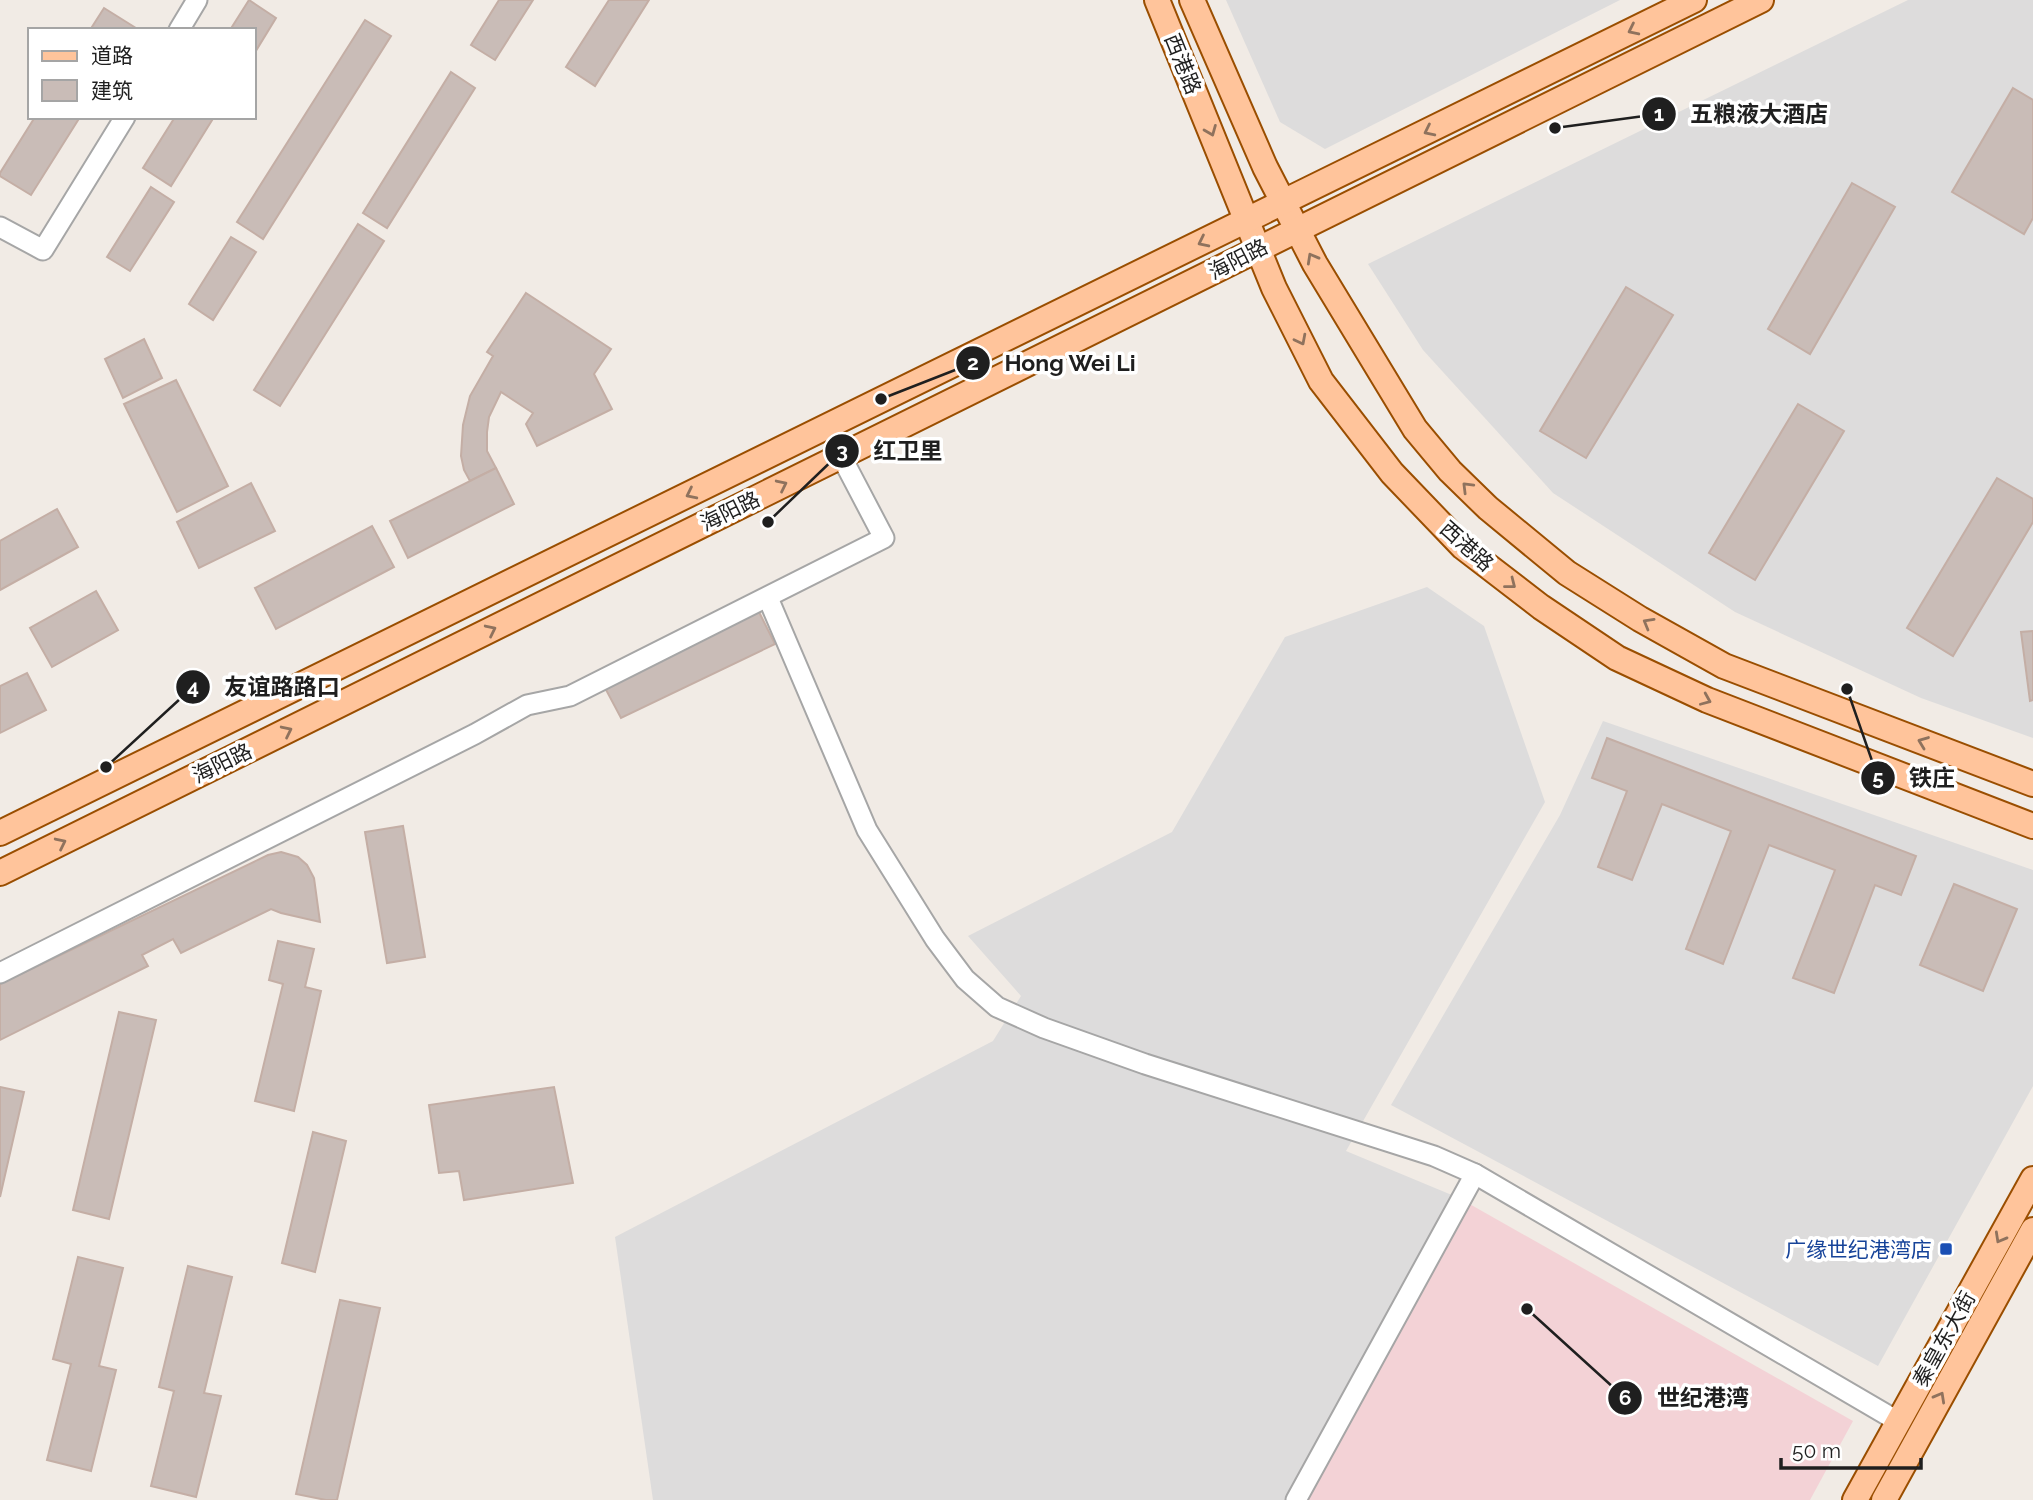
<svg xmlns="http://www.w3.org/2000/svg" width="2033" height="1500" font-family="Raleway,'Noto Sans SC',sans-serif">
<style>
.residential{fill:#dddcdc}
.commercial{fill:#f3d2d6}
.building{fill:#c9bcb7;stroke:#c4aea5;stroke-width:2}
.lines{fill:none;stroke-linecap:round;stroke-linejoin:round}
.minor-casing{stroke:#a6a6a6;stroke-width:23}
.major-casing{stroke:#9a4e00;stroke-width:28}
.minor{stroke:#fff;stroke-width:19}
.major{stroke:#ffc49b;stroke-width:24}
.oneway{stroke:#8f725d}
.transit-dot{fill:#1a4fb4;stroke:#fff;stroke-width:2.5}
.labels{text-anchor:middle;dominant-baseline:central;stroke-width:7;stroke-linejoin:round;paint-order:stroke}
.street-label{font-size:21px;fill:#1f1f1f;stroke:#fff}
.transit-label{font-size:21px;fill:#164399;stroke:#fff;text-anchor:end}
.leader{fill:none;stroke:#1f1f1f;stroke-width:2.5}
.callout-dot{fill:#1f1f1f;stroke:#fff;stroke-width:2.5}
.mark-label{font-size:21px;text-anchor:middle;font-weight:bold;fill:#fff}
.callout-label{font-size:23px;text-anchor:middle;font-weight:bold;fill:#1f1f1f;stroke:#fff;stroke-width:7;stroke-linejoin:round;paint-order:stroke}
</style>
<rect width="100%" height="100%" fill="#f1ebe5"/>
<g class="residential">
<path d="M1226,0H1620L1325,149L1280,122Z"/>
<path d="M1908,0H2033V738L1921,698L1735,612L1553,493L1423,350L1368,264Z"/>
<path d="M1427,587L1484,626L1545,802L1346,1151L1459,1198L1294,1500H653L615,1237L993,1041L1021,996L968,936L1172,832L1285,637Z"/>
<path d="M1603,721L2033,870V1086L1878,1366L1391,1105L1560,815Z"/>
</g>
<path class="commercial" d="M1459,1198L1853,1421L1810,1500H1294Z"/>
<g class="building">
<path d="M249,0L276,18L254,54V30H230Z"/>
<path d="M499,0H533L495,60L471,45Z"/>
<path d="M609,0H649L595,86L566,67Z"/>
<path d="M104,8L136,28L135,30H90Z"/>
<path d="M365,20L391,36L263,239L237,222Z"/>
<path d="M451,72L475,88L387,228L363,213Z"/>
<path d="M2013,88L2033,100V218L2024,234L1952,192Z"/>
<path d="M35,117H80L31,195L0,176V173Z"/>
<path d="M175,117H214L171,186L143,168Z"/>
<path d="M1852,183L1895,207L1810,354L1768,329Z"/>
<path d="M151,187L174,202L130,271L107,257Z"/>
<path d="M358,224L384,241L280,406L254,390Z"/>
<path d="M231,237L256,252L213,320L189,304Z"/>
<path d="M1626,287L1673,315L1586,458L1540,431Z"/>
<path d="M526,293L611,349L594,374L612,409L537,446L526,424L533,413L501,392L489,417L487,432V451L496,468L470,481L464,470L461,456L463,425L470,396L493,356L487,352Z"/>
<path d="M144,339L162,378L123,398L105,359Z"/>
<path d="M176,380L228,486L177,512L124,404Z"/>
<path d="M1798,404L1844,431L1755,580L1709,553Z"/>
<path d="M496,468L514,504L408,558L390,521Z"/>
<path d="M1997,478L2033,499V522L1953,656L1907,628Z"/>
<path d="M251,483L275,531L199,568L177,522Z"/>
<path d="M57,509L78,547L0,590V541Z"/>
<path d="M372,526L394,567L276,629L255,588Z"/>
<path d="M96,591L118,630L52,667L30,628Z"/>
<path d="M757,608L775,644L621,718L604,686Z"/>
<path d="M2033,631V700L2030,701L2021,632Z"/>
<path d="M27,673L46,710L0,733V686Z"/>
<path d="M1607,738L1916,856L1901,895L1875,885L1834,993L1793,978L1835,870L1769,845L1723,964L1686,949L1731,831L1662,804L1632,880L1598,867L1627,791L1592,778Z"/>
<path d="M403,826L425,957L387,963L365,832Z"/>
<path d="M281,852L298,857L307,865L314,878L320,922L281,913L271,909L181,953L173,939L142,955L148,966L0,1040V984L268,855Z"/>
<path d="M1954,884L2017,909L1983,991L1920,965Z"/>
<path d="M278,941L314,949L305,987L321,991L294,1111L255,1101L283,984L269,980Z"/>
<path d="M119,1012L156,1020L109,1219L73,1210Z"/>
<path d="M0,1087L24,1092L0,1197Z"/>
<path d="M554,1087L573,1183L464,1200L459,1171L439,1173L429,1105Z"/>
<path d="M313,1132L346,1141L315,1272L282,1263Z"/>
<path d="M78,1257L123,1268L99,1366L116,1370L91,1471L47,1460L71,1364L53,1359Z"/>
<path d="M188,1266L232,1277L204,1393L221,1396L196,1497L151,1486L174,1391L159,1387Z"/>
<path d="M340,1300L380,1308L337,1500H326L296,1494Z"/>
</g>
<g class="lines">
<g class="minor-casing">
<g id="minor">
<path d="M179,30L197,0"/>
<path d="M0,227L43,250L125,117"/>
<path d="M768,598L867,830L935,939L965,979L997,1007L1044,1028L1145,1064L1434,1156L1475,1174L1899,1422"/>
<path d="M0,973L475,734L527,705L570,696L884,538L841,456"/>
<path d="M1296,1500L1475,1174"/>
</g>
</g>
<g class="major-casing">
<g id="major">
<path d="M1157,0L1274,288L1321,381L1392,473L1463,547L1541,607L1617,658L1707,700L2033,826"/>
<path d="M1192,0L1265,167L1315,264L1415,429L1450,471L1488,508L1567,573L1640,619L1724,666L2033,784"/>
<path d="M0,833L1694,0"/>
<path d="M0,873L1761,0"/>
<path d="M1855,1500L2033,1179"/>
<path d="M1884,1500L2033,1230"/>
</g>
</g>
<use href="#minor" class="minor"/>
<use href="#major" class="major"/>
</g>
<defs><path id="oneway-chevron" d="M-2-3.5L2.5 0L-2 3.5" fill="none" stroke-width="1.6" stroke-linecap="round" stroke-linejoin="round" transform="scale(1.75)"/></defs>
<g class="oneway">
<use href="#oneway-chevron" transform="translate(1633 30) rotate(154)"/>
<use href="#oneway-chevron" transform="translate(1211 131) rotate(68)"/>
<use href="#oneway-chevron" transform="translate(1429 131) rotate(154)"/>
<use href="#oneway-chevron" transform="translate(1203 242) rotate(154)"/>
<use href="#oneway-chevron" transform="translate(1312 258) rotate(-119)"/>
<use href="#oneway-chevron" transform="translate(1301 340) rotate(63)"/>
<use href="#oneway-chevron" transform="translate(782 485) rotate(-26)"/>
<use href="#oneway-chevron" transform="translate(1467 487) rotate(-135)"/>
<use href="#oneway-chevron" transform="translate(691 494) rotate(154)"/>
<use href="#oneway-chevron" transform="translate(1511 584) rotate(38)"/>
<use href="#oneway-chevron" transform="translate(1648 623) rotate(-150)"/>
<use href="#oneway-chevron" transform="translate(491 630) rotate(-26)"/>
<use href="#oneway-chevron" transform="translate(1706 700) rotate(23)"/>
<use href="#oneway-chevron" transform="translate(287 731) rotate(-26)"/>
<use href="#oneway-chevron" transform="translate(1923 742) rotate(-159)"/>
<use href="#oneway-chevron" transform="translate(61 843) rotate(-26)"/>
<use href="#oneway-chevron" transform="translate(2000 1238) rotate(119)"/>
<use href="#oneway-chevron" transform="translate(1940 1397) rotate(-61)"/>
</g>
<rect class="transit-dot" x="1939" y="1242" width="14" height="14" rx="3.5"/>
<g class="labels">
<g class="street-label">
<text transform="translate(1183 64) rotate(68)">西港路</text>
<text transform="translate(1238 259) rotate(-27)">海阳路</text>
<text transform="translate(730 511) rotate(-26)">海阳路</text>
<text transform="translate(1467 546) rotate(42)">西港路</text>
<text transform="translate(222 763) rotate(-26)">海阳路</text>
<text transform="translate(1944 1339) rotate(-61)">秦皇东大街</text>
</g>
<g class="transit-label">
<text x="1932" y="1249">广缘世纪港湾店</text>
</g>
</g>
<path class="leader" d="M1555 128L1659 114M881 399L973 363M768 522L842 451M106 767L193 687M1847 689L1878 778M1527 1309L1625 1398"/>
<g class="callout-dot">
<circle cx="1555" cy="128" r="7"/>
<circle cx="881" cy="399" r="7"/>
<circle cx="768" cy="522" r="7"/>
<circle cx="106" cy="767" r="7"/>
<circle cx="1847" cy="689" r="7"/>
<circle cx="1527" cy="1309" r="7"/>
<circle cx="1659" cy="114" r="18"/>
<circle cx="973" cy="363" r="18"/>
<circle cx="842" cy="451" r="18"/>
<circle cx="193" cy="687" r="18"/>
<circle cx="1878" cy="778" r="18"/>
<circle cx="1625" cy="1398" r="18"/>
</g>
<g class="mark-label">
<text x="1659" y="121">1</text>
<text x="973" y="370">2</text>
<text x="842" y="458">3</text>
<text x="193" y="694">4</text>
<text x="1878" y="785">5</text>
<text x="1625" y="1405">6</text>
</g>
<g class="callout-label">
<text x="1759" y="122">五粮液大酒店</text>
<text x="1070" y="371">Hong Wei Li</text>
<text x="908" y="459">红卫里</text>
<text x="282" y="695">友谊路路口</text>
<text x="1932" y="786">铁庄</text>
<text x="1703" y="1406">世纪港湾</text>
</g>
<rect x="28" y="28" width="228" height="91" fill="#ffffff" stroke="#a5a5a5" stroke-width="2"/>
<rect x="42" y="51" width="35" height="10" fill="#ffc49b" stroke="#a5a5a5" stroke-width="2"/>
<text x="91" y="63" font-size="21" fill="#1f1f1f">道路</text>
<rect x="42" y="80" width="35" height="21" fill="#c9bcb7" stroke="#a5a5a5" stroke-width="2"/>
<text x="91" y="98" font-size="21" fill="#1f1f1f">建筑</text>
<path d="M1781 1458v10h140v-10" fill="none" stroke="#1f1f1f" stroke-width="3.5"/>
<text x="1792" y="1458" font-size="21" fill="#1f1f1f" stroke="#ffffff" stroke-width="5" paint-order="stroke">50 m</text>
</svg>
